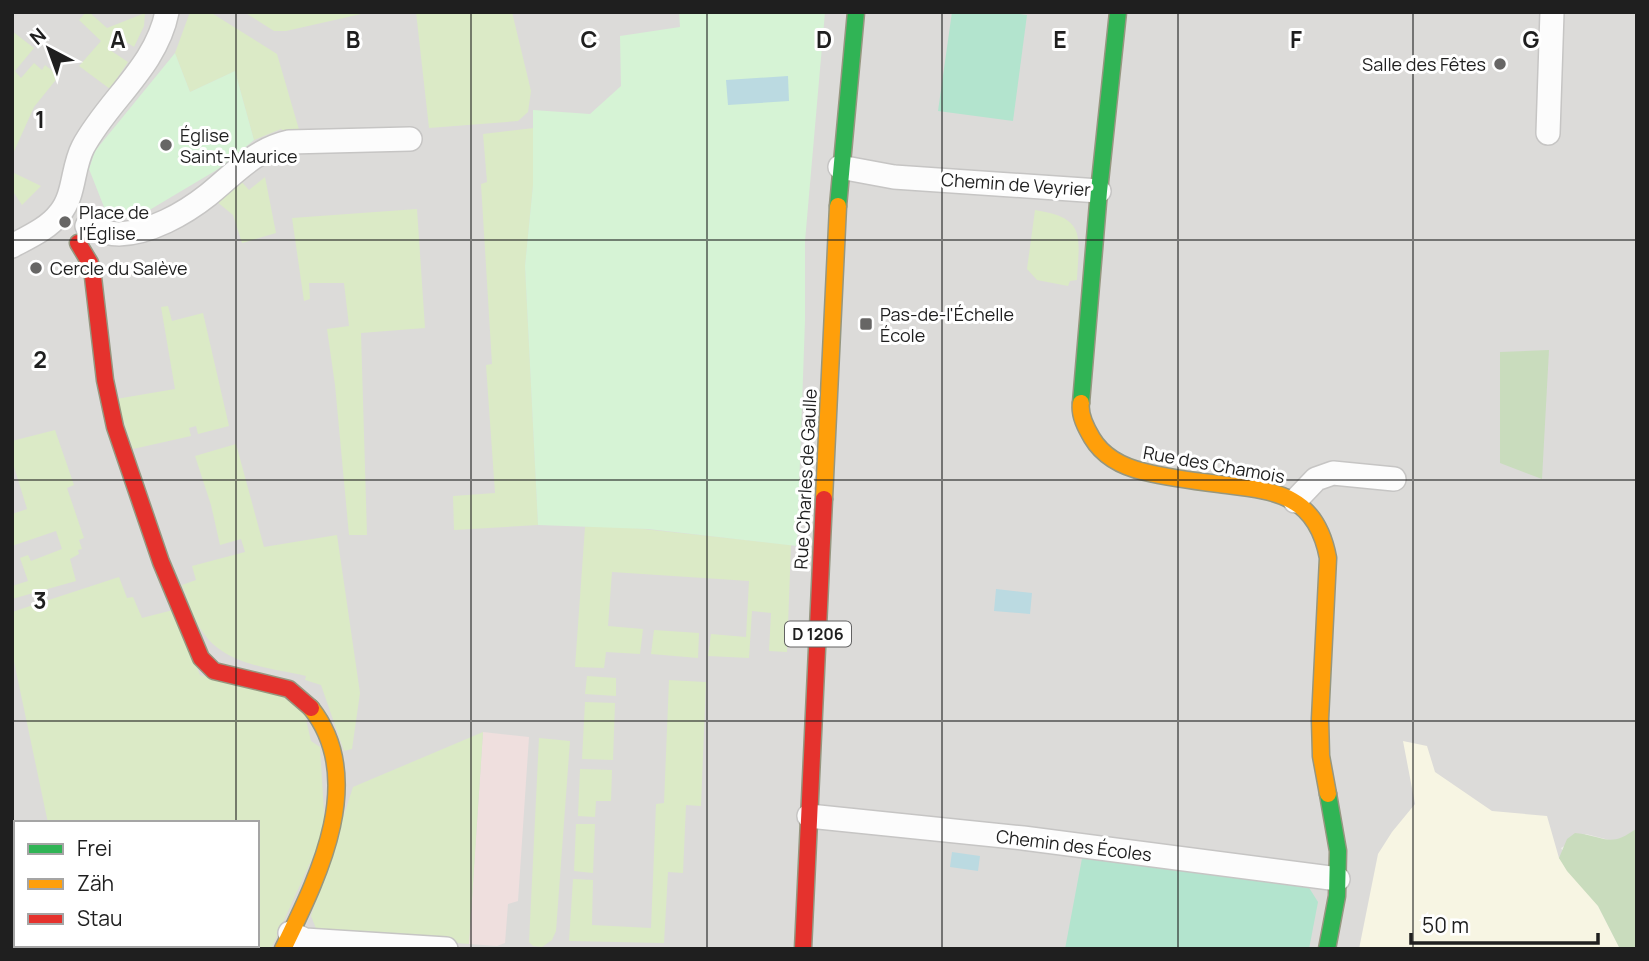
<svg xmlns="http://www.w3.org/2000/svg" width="1649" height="961" font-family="Manrope,sans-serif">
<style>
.residential{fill:#dcdbd9;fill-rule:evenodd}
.commercial{fill:#efdfde}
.education{fill:#f7f5e3}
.grass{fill:#dbeac6}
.forest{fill:#c9dcbd}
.park{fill:#d6f3d5}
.pitch{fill:#b3e4ce}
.water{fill:#bbdae1}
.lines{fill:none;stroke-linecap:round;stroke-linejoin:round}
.street-casing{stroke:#c6c5c4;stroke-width:26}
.fast-casing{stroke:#969780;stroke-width:19}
.slow-casing{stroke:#969780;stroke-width:19}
.jam-casing{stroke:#969780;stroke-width:19}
.street{stroke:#fcfcfc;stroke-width:23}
.fast{stroke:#30b455;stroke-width:16}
.slow{stroke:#ff9f0a;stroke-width:16}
.jam{stroke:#e5322d;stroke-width:16}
.grid{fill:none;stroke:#1f1f1f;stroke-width:2;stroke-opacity:0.55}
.poi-dot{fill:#676665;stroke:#fff;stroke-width:2.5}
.labels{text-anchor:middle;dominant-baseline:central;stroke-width:6;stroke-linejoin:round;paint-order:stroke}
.shield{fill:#fff;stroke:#626262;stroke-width:2}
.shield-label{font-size:16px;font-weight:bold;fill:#1f1f1f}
.poi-label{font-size:18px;fill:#1f1f1f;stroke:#fff;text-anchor:start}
.street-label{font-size:18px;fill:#1f1f1f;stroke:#fff}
.grid-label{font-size:23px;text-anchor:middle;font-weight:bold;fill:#1f1f1f;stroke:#fff;stroke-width:6;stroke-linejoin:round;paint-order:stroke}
</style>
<rect width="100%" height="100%" fill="#edebe8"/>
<path class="residential" d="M12,12H1637V828L1622,839L1613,841L1586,834L1561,848L1620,949H12ZM16,823H257V945H16Z"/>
<path class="commercial" d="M483,732L529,737L518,901L508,904L505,943L497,946L469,944Z"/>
<path class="education" d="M1403,741L1427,746L1435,772L1492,811L1547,816L1559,858L1598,906L1620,949H1359L1378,854L1392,832L1415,804Z"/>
<g class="grass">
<path d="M86,12H89L107,28L145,13L144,26L134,47L120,38L110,50L128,62L110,89L79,66L101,41L79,20Z"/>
<path d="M190,12H210L277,54L300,133L292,135L281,129L254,140L235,71L190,92L175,53Z"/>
<path d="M244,12H370L286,31H274Z"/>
<path d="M416,12H512L531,91L528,112L518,121L429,128Z"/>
<path d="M12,31L34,48L15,71L21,78L34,63L42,70L45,65L59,76L34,107L12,156Z"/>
<path d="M534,128L533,185L525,266L538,525L454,530L453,496L495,493L486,365L492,364L481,184L487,182L483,134Z"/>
<path d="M12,172L41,186L22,205L12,190Z"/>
<path d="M265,177L276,233L242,243L233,215L216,201L239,179L249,190Z"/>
<path d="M417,209L425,328L361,333L367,535H349L335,385L327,329L349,326L344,283H309L310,299L304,301L292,218Z"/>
<path d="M1035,210C1087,218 1079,236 1077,280L1070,281L1068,286L1037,280L1027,269Z"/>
<path d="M168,306L172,321L203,313L229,426L198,434L196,426L189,428L191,436L133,449L116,399L175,389L161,307Z"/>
<path d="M55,430L74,485L67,488L84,538L79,540L82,549L78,550L79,554L70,559L76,581L12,599V586L28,581L20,558L28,555L31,561L62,549L56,531L12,546V514L27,509L12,460V441Z"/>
<path d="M236,444L264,547L337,535L360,693L352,749L344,751L321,685L305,680L306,676C270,668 224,665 202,631C193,618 188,600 182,585L196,580L192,566L245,552L241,539L220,545L211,505L195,456Z"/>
<path d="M615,526L791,545L787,652L769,651L771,613L752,611L749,658L708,656L711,634L746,637L749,581L612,572L608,626L643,629L640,654L606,652L604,668L575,667L585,527Z"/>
<path d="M119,577L127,598L133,597L142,618L173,610L200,675L281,695L305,715L311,741L320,747L325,830L271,949H12V885L16,886V945H257V823H48L12,652V612Z"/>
<path d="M654,630L699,633L698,658L651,654Z"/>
<path d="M587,676L616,678V696L585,694Z"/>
<path d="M669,680L706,682L701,806L686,805L683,873L668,872L664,943L569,941L573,879L593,880L592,925L651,928L656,804L664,803Z"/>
<path d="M585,702L615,703L613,760L582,759Z"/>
<path d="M483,732L469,944L317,931L311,916L353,787Z"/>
<path d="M539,738L570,741L556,931L552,940L542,947L533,946L529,942Z"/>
<path d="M580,769L612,770L611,801H596L595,817L578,816Z"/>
<path d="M576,824H595L593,873L574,871Z"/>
</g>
<g class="forest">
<path d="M1549,350L1542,479L1500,463V352Z"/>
<path d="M1637,828V949H1620L1598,906L1567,871L1559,858L1567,839L1575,833C1606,836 1609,849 1637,828Z"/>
</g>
<g class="park">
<path d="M679,12H825L805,241V320L797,546L648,529L538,525L525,266L533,185V110L590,114L621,86L620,36L680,27Z"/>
<path d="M175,53L190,92L235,71L254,140L220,168L136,218L106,212L89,169L95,151Z"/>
</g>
<g class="pitch">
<path d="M952,12H1005L1027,15L1013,121L938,111Z"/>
<path d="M1083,853L1308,886L1318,902L1309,949H1065Z"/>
</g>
<g class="water">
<path d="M788,76L789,101L728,105L726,80Z"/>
<path d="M996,589L1032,593L1030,614L994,611Z"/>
<path d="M952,852L980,856L978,871L950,867Z"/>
</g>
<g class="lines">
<g class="street-casing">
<g id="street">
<path d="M1548,133L1552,12"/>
<path d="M840,167L894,177L1099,191"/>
<path d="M87,226C97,230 108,234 119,234C150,233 184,214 208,195C234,174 254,150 289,142L410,139"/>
<path d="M12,246C29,237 49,228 60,213C75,195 72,168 83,147C108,100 156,67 167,12"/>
<path d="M1295,501L1316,479L1333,473L1394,479"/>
<path d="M809,816L1023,838L1338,879"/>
<path d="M290,933L305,940L446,949"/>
</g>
</g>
<g class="fast-casing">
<g id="fast">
<path d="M838,206L856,12"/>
<path d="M1081,403L1099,191L1118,12"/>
<path d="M1327,949L1337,896L1338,851L1328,794"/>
</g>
</g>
<g class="slow-casing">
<g id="slow">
<path d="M1081,403C1079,415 1086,428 1092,438C1104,458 1123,467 1145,472C1169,478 1194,481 1219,484C1274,491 1316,493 1328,558L1320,719L1321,756L1328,794"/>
<path d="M824,499L838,206"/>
<path d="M283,949C317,879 368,780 311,708"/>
</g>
</g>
<g class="jam-casing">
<g id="jam">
<path d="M78,243L90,263L93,277L105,380L115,427L161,562L201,658L214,671L289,689L311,708"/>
<path d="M803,949L824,499"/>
</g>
</g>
<use href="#street" class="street"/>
<use href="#fast" class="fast"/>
<use href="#slow" class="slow"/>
<use href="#jam" class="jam"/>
</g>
<path class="grid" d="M236,12V823M471,12V949M707,12V949M942,12V949M1178,12V949M1413,12V949M12,240H1637M12,480H1637M12,721H1637M236,945V949"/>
<g class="poi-dot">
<circle cx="1500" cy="64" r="7"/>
<circle cx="166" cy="145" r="7"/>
<circle cx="65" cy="222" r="7"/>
<circle cx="36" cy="268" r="7"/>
<rect x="859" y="317" width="14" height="14" rx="3.5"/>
</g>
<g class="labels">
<rect class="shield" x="785" y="621.5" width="66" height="25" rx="5"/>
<g class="shield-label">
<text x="818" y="634">D 1206</text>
</g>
<g class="poi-label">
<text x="1486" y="64" text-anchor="end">Salle des Fêtes</text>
<text x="180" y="135">Église<tspan x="180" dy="21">Saint-Maurice</tspan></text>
<text x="79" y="212">Place de<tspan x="79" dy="21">l'Église</tspan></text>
<text x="50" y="268">Cercle du Salève</text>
<text x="880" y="314">Pas-de-l'Échelle<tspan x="880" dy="21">École</tspan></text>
</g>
<g class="street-label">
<text transform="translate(1016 184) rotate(4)">Chemin de Veyrier</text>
<text transform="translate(1214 464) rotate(10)">Rue des Chamois</text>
<text transform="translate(805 479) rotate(-87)">Rue Charles de Gaulle</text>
<text transform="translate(1074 845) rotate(7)">Chemin des Écoles</text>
</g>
</g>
<g class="grid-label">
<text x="118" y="48">A</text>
<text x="353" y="48">B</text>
<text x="589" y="48">C</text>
<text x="824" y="48">D</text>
<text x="1060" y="48">E</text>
<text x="1296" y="48">F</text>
<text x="1531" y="48">G</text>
<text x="40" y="128">1</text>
<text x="40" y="368">2</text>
<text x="40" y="609">3</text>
</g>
<rect width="1649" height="961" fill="none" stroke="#1f1f1f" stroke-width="28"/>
<rect x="14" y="821" width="245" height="126" fill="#ffffff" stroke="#a5a5a5" stroke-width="2"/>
<rect x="28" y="844" width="35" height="10" fill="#30b455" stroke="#a5a5a5" stroke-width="2"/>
<text x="77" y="856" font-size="21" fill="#1f1f1f">Frei</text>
<rect x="28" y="879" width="35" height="10" fill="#ff9f0a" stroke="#a5a5a5" stroke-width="2"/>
<text x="77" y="891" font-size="21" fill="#1f1f1f">Zäh</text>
<rect x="28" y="914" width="35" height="10" fill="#e5322d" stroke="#a5a5a5" stroke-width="2"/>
<text x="77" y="926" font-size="21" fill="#1f1f1f">Stau</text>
<g transform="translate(49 49) rotate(319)" stroke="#ffffff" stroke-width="5" paint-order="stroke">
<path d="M0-5L12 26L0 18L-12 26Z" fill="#1f1f1f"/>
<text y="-10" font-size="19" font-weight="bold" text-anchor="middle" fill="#1f1f1f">N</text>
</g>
<path d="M1411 933v10h187v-10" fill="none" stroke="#1f1f1f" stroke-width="3.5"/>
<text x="1422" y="933" font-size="21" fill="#1f1f1f" stroke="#ffffff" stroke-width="5" paint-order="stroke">50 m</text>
</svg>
